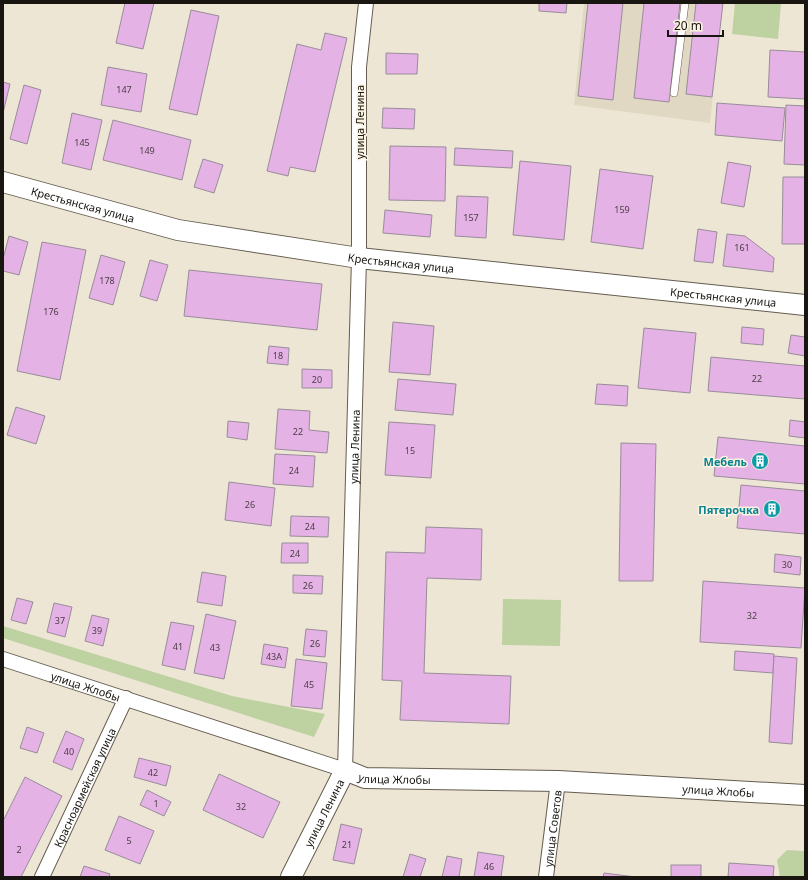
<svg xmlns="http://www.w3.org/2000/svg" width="808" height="880" font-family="'Noto Sans',sans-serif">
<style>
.industrial{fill:#e1d8c3}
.green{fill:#bdd2a0}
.building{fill:#e4b2e5;stroke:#998c99}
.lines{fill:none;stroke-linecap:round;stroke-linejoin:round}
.lane-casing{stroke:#645d4f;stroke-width:8}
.street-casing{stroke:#645d4f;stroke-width:16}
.secondary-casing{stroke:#645d4f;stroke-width:22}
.lane{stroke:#fff;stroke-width:7}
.street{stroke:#fff;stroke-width:14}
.secondary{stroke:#fff;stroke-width:20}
.labels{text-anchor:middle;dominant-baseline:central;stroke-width:3;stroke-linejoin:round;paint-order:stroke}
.number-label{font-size:9px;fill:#4c3d46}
.street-label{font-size:11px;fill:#191611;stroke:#fbf3e2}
.culture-label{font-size:11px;font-weight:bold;fill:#0d838f;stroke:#fbf3e2;text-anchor:end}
</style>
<rect width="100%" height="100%" fill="#eee6d5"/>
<path class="industrial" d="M584,3H723L710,123L574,105Z"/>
<g class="green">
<path d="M735,3H781L778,39L732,34Z"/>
<path d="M503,599L561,600L560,646L502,645Z"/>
<path d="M3,626L232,696L325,714L314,737L3,638Z"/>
<path d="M787,850L805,851V877H780L777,860Z"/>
</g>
<g class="building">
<path d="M125,3H154L143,49L116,43Z"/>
<path d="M539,3H567L566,13L539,11Z"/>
<path d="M588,3H623L613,100L578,96Z"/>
<path d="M644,3H680L669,102L634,98Z"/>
<path d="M696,3H723L712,97L686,94Z"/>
<path d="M191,10L219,16L197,115L169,109Z"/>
<path d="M325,33L347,38L315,172L290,167L288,176L267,171L297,44L321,50Z"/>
<path d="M770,50L805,52V99L768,97Z"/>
<path d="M386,53L418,54L417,74H386Z"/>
<path d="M108,67L147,74L141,112L101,105Z"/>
<path d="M3,82L10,84L3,113Z"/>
<path d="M24,85L41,90L27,144L10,139Z"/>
<path d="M717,103L785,108L782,141L715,135Z"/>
<path d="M786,105L805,106V165L784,164Z"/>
<path d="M383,108L415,109L414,129L382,128Z"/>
<path d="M72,113L102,120L91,170L62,163Z"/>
<path d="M113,120L191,140L182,180L103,160Z"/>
<path d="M390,146L446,147L445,201L389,200Z"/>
<path d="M455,148L513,151L512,168L454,165Z"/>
<path d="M203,159L223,165L214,193L194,187Z"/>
<path d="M520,161L571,166L564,240L513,235Z"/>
<path d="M728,162L751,166L744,207L721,203Z"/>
<path d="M600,169L653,176L643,249L591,242Z"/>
<path d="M783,177H805V244H782Z"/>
<path d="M457,196L488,197L486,238L455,236Z"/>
<path d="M385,210L432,215L430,237L383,233Z"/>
<path d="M698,229L717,232L713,263L694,261Z"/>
<path d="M727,234L745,236L774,258L773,272L723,266Z"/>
<path d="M9,236L28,242L19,275L3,271V259Z"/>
<path d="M42,242L86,250L60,380L17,371Z"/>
<path d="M101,255L125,262L113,305L89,298Z"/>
<path d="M150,260L168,265L157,301L140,296Z"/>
<path d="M189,270L322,284L317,330L184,316Z"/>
<path d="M393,322L434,326L430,375L389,372Z"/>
<path d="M742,327L764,329L763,345L741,343Z"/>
<path d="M644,328L696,333L690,393L638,388Z"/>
<path d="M791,335L805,337V356L788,353Z"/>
<path d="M269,346L289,348L288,365L267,363Z"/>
<path d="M711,357L805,366V399L708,391Z"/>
<path d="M302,369L332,370V388H302Z"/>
<path d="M398,379L456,384L453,415L395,410Z"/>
<path d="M597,384L628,386L627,406L595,404Z"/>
<path d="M16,407L45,416L36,444L7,435Z"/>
<path d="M278,409L310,411L309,430L329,432L327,453L275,449Z"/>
<path d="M790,420L805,422V438L789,436Z"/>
<path d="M228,421L249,423L247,440L227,437Z"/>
<path d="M389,422L435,425L431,478L385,475Z"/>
<path d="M718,437L805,446V484L714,476Z"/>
<path d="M621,443L656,444L653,581H619Z"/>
<path d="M275,454L315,456L313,487L273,484Z"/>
<path d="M229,482L275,488L271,526L225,520Z"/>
<path d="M741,485L805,491V534L737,528Z"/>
<path d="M291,516L329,517L328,537L290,536Z"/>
<path d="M426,527L482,529L481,580L427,578L424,673L511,676L509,724L400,720L402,681L382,680L386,552L425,553Z"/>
<path d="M282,543H308V563H281Z"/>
<path d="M775,554L801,557L800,575L774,572Z"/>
<path d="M202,572L226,576L222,606L197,602Z"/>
<path d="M293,575L323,576L322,594L293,593Z"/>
<path d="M703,581L805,588L801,648L700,642Z"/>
<path d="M17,598L33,602L26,624L11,620Z"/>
<path d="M54,603L72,607L65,637L47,632Z"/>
<path d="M206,614L236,621L224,679L194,673Z"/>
<path d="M92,615L109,619L103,646L85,641Z"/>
<path d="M171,622L194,626L185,670L162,665Z"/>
<path d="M306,629L327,631L325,657L303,655Z"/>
<path d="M264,644L288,648L285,668L261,664Z"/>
<path d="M735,651L774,654L773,673L734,670Z"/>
<path d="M774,656L797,658L792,744L769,742Z"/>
<path d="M296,659L327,663L322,709L291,706Z"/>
<path d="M27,727L44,733L37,753L20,748Z"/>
<path d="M66,731L84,739L72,770L53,762Z"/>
<path d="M139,758L171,766L166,786L134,777Z"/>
<path d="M219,774L280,802L263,838L203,810Z"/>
<path d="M25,777L62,796L21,877H3V821Z"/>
<path d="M147,790L171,802L164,816L140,805Z"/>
<path d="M119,816L154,831L140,864L105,850Z"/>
<path d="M341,824L362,829L354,864L333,860Z"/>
<path d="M478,852L504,856L501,877H474Z"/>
<path d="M410,854L426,859L420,877H403Z"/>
<path d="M447,856L462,859L459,877H442Z"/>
<path d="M729,863L774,866L773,877H728Z"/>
<rect x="671" y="865" width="30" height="12"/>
<path d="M84,866L110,874L109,877H80Z"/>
<path d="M604,873L636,877H603Z"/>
</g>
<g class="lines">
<g class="lane-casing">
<path id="lane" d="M674,93L685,3"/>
</g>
<g class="street-casing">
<g id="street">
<path id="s1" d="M3,659L345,770L359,258V67L366,3"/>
<path id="s2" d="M42,877L126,698"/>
<path id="s3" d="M546,877L558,781"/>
</g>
</g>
<g class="secondary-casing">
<g id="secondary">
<path id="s4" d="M3,182L178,230L359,258L805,305"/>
<path id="s5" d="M291,877L345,770L365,778L558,781L805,795"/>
</g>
</g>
<use href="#lane" class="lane"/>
<use href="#street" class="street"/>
<use href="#secondary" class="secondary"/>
</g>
<defs>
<g id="building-disc" transform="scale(0.9)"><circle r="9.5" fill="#0f9aa8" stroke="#fbf3e2"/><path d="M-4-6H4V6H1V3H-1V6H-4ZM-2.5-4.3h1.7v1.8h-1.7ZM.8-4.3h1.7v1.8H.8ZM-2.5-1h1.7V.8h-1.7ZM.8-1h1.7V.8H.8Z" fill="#fff"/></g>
</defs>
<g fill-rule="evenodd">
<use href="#building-disc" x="760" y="461"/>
<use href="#building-disc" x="772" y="509"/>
</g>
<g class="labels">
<g class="number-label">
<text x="124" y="89">147</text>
<text x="82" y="142">145</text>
<text x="147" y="150">149</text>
<text x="622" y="209">159</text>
<text x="471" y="217">157</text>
<text x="742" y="247">161</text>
<text x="107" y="280">178</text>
<text x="51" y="311">176</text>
<text x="278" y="355">18</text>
<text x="757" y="378">22</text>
<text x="317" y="379">20</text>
<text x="298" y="431">22</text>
<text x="410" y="450">15</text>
<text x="294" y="470">24</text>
<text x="250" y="504">26</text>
<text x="310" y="526">24</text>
<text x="295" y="553">24</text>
<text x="787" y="564">30</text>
<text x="308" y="585">26</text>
<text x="752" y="615">32</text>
<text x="60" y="620">37</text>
<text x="97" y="630">39</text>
<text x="315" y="643">26</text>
<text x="178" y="646">41</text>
<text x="215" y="647">43</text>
<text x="274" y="656">43А</text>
<text x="309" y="684">45</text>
<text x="69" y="751">40</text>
<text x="153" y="772">42</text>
<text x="156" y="803">1</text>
<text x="241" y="806">32</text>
<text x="129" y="840">5</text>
<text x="347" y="844">21</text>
<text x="19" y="849">2</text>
<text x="489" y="866">46</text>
</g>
<g class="street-label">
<text transform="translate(359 122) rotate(-90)">улица Ленина</text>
<text stroke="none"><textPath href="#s4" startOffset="83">Крестьянская улица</textPath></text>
<text stroke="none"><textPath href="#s4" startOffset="407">Крестьянская улица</textPath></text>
<text stroke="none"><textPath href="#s4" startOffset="731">Крестьянская улица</textPath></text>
<text stroke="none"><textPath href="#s1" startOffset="683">улица Ленина</textPath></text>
<text stroke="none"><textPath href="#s1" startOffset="87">улица Жлобы</textPath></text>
<text stroke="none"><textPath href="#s5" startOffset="171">улица Жлобы</textPath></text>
<text stroke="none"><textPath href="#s2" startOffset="99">Красноармейская улица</textPath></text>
<text stroke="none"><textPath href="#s5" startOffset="495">улица Жлобы</textPath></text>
<text stroke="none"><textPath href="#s5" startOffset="72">улица Ленина</textPath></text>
<text stroke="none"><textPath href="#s3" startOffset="49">улица Советов</textPath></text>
</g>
<g class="culture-label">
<text x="747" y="461">Мебель</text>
<text x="759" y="509">Пятерочка</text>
</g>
</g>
<rect width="808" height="880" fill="none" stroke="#191611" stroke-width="8"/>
<path d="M668 30v6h55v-6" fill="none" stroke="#191611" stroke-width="2"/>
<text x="674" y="30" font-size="12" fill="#191611" stroke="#fbf3e2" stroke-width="3" paint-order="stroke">20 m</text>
</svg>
